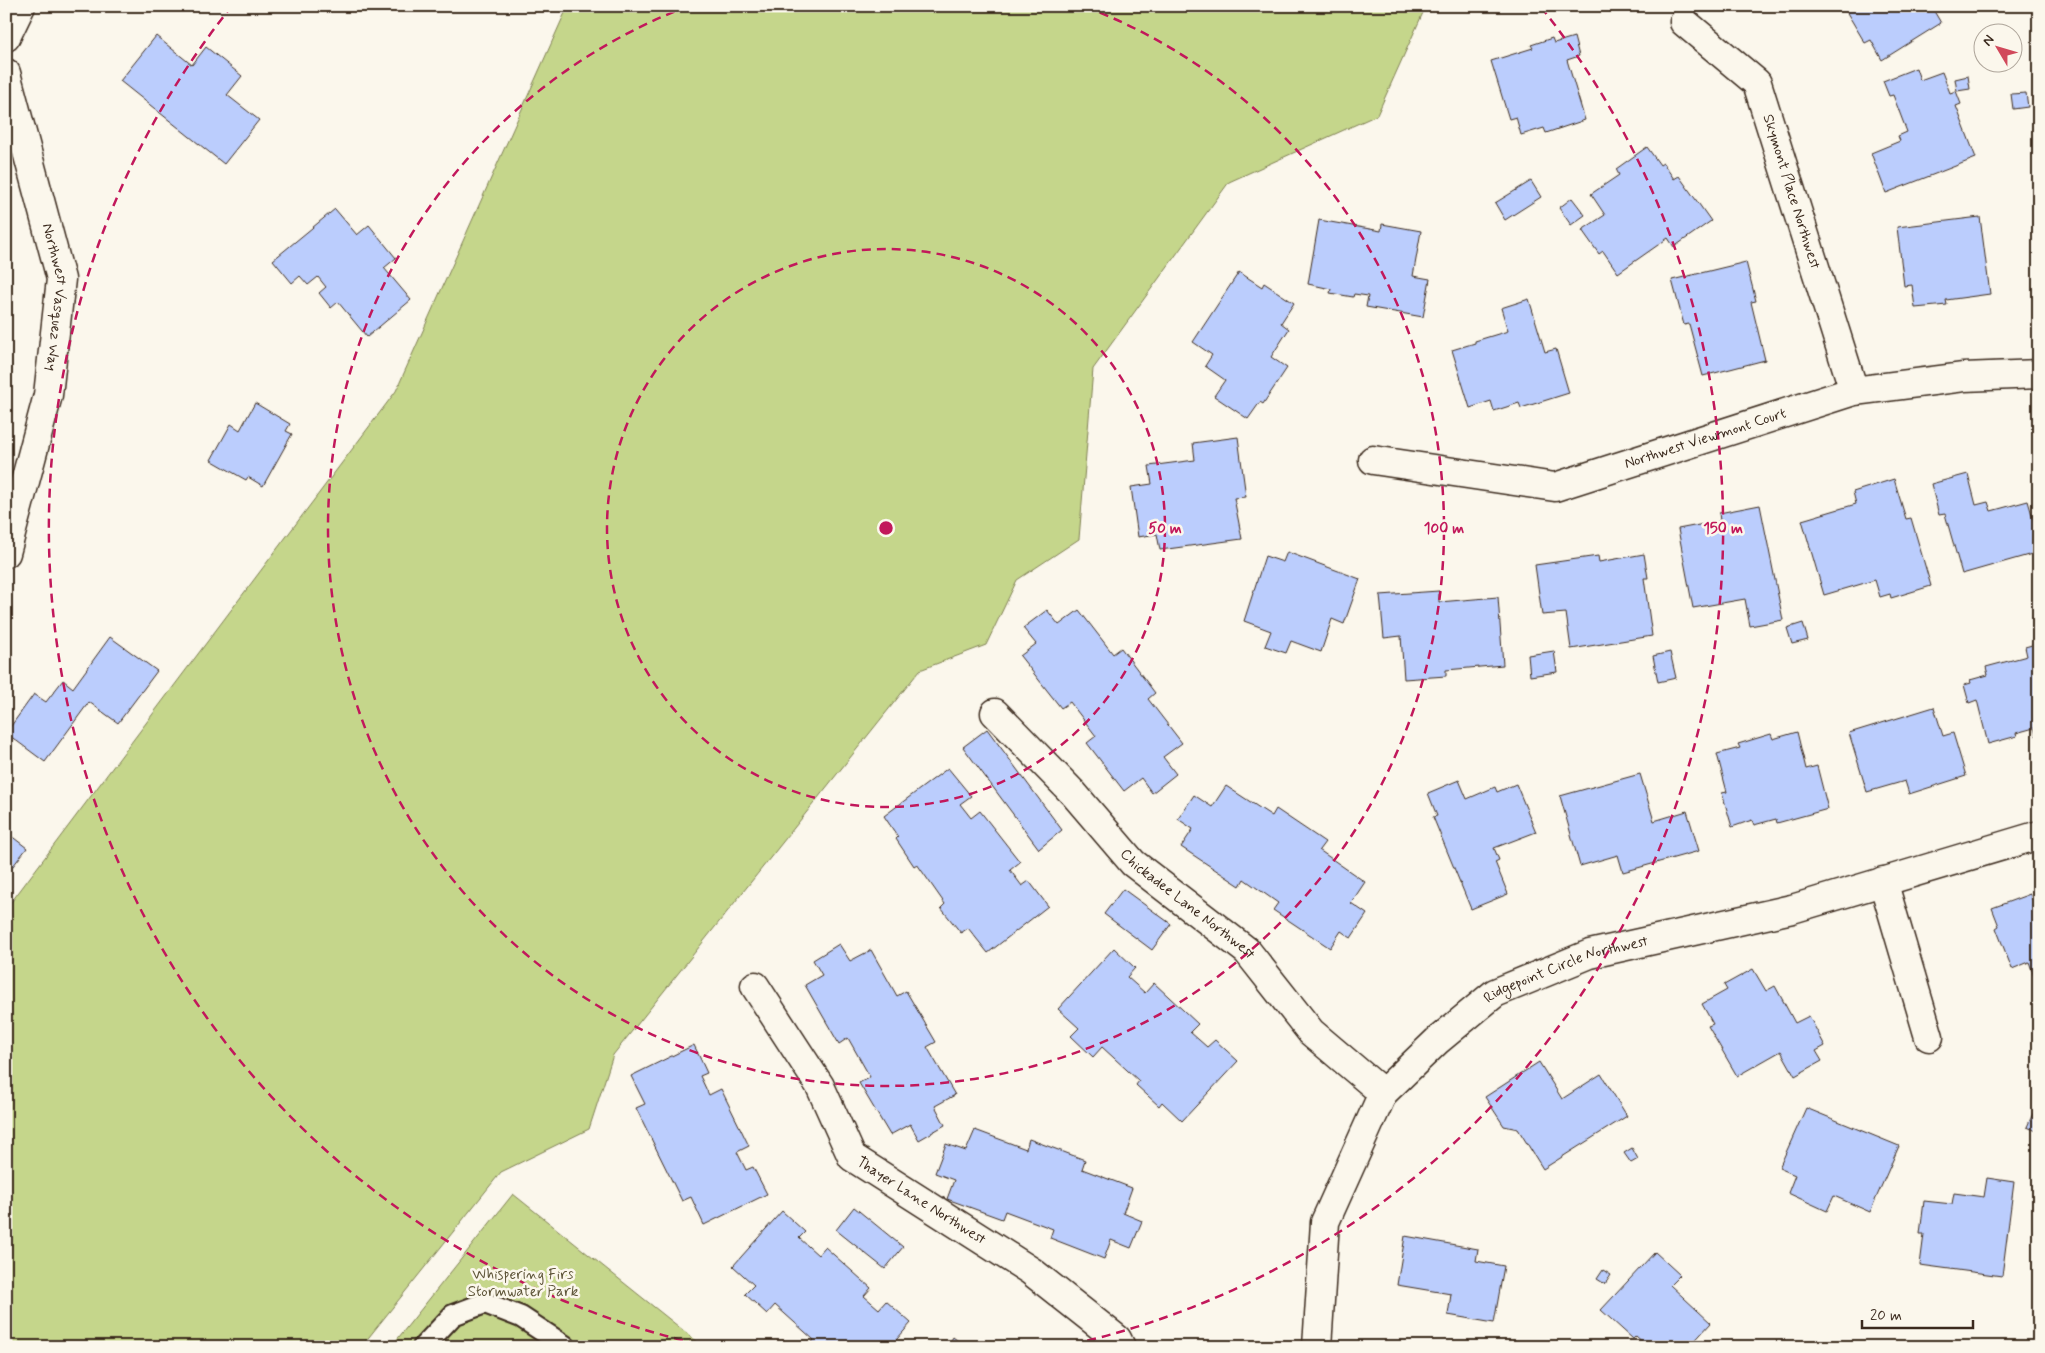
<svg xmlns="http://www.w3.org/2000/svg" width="2045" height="1353" font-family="Mynerve,sans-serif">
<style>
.green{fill:#c5d68b;stroke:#808054}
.building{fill:#bbcdfd;stroke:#3b2a1e}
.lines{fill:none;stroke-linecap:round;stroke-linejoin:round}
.service-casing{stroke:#3b2a1e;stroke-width:24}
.minor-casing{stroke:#3b2a1e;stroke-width:31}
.service{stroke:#fbf7ec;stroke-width:20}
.minor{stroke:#fbf7ec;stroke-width:28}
.ring{fill:none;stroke:#c2185b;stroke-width:2.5;stroke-dasharray:9 6}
.labels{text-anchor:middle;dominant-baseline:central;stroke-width:5;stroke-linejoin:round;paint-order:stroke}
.street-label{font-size:15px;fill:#3b2a1e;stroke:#fbf7ec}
.park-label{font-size:15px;fill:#5e5539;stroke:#fbf7ec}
.centre{fill:#c2185b;stroke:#fbf7ec;stroke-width:2.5}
.ring-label{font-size:15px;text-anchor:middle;font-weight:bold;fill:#c2185b;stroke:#fbf7ec;stroke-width:5;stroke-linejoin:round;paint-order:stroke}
</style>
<rect width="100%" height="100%" fill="#fbf7ec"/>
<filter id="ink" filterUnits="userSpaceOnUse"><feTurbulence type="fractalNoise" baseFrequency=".02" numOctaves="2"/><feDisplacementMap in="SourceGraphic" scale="10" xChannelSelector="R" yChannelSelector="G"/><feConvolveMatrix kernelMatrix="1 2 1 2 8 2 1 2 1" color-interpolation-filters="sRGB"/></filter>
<g filter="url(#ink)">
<g class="green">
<path d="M568,6H1426L1377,115L1229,182L1093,369L1079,539L1017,580L986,645L920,670L613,1055L589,1129L501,1172L361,1347H6V909L396,391Z"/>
<path d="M513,1194L704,1347H391Z"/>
</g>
<g class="building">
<path d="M1843,6H1931L1941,23L1882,60L1871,40L1865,43Z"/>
<path d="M156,36L192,65L206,47L242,76L227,95L259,120L224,164L120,81Z"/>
<path d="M1574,37L1579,56L1567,60L1585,120L1546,133L1544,128L1521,135L1516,117L1509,119L1491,61L1533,48L1531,45L1552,38L1554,43Z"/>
<path d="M1916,68L1920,80L1942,72L1950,93L1956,91L1961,104L1956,106L1976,158L1886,193L1871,153L1900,141L1898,136L1907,132L1893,95L1889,96L1883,81Z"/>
<path d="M1968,76L1970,89L1957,91L1955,79Z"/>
<path d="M2026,93L2028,107L2013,109L2011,94Z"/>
<path d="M1647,147L1660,165L1663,163L1674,179L1679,176L1711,221L1674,247L1668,238L1618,273L1603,251L1599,254L1582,230L1605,215L1591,194L1619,175L1616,169Z"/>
<path d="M1531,181L1541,197L1505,220L1495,203Z"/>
<path d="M1572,198L1585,215L1571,225L1559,208Z"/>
<path d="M335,209L357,235L369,225L396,258L384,268L411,300L367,337L338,302L331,308L319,293L326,287L318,277L308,285L300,276L292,283L273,260Z"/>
<path d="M1980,217L1990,294L1946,300L1947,305L1915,308L1912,285L1904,286L1897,227Z"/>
<path d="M1319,220L1381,231L1382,224L1421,231L1413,276L1430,279L1423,317L1366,307L1368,296L1354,294L1353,297L1330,293L1331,289L1308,284Z"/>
<path d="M1746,262L1756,301L1751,302L1765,360L1703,376L1689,324L1684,325L1672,280Z"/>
<path d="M1239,272L1262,287L1264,283L1294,303L1281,323L1289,329L1271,357L1287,368L1263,404L1260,402L1248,419L1214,396L1225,380L1205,366L1212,355L1193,342Z"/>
<path d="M1529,299L1545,352L1556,349L1569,393L1521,408L1519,403L1494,411L1491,401L1470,408L1452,350L1475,343V341L1508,331L1501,308Z"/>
<path d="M255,403L290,424L286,431L292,434L263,486L248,477L246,480L211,460L231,424L240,430Z"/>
<path d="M1238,437L1246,497L1234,498L1242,539L1160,550L1157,534L1138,537L1131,487L1152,484L1149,466L1195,460L1193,443Z"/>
<path d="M1968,474L1976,505L1988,502L1991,511L2028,501L2039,539V552L1962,574L1945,514L1939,515L1931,484Z"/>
<path d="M1894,479L1906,519L1911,518L1931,586L1891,598L1890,594L1880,597L1875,580L1824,595L1802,520L1856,504L1853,492Z"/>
<path d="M1760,505L1783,620L1750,626L1745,599L1693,608L1678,529L1720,521L1719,513Z"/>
<path d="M1287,552L1360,579L1344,624L1332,619L1321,652L1291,641L1286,653L1265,646L1271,631L1244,621L1265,556L1283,562Z"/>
<path d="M1644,554L1648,578H1644L1652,636L1571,649L1566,613L1542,615L1535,565L1598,556L1599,562Z"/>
<path d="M1439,591V602L1498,597L1503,665L1446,670V676L1404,679L1401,636L1384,638L1380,595Z"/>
<path d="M1047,610L1059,625L1079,610L1113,654L1121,648L1155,693L1148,699L1182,743L1163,757L1176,774L1152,793L1141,778L1124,791L1087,743L1096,736L1070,702L1061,708L1020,656L1036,644L1023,628Z"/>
<path d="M1803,623L1808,640L1792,644L1787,628Z"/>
<path d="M110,637L157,671L118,723L89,702L45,762L6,733L34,694L46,702L63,680L73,688Z"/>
<path d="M2039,643V735L2036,736L2034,728L2016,733L2017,736L1988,744L1977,700L1969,703L1964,685L1971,683L1970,680L1988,675L1986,667L2027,656L2025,647Z"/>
<path d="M1554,651L1557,672L1530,676L1528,655Z"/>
<path d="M1670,652L1676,678L1658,682L1653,656Z"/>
<path d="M1934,707L1943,736L1953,733L1966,776L1909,794L1905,781L1867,792L1849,733Z"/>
<path d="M987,729L1062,830L1039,849L963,747Z"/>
<path d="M1797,732L1806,769L1817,766L1828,809L1777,823L1776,819L1754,825L1752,820L1732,827L1722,793L1727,792L1717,754L1740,748L1738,744L1771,734L1773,739Z"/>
<path d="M948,768L971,796L960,804L971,818L980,811L1020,862L1010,870L1022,886L1029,881L1048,906L988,953L968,928L961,933L941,908L945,904L917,864L914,866L896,839L898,837L884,816Z"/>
<path d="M1640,774L1654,821L1687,811L1699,851L1623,872L1618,855L1580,866L1560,796Z"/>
<path d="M1459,780L1467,799L1495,787L1497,792L1516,784L1536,832L1494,848L1499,860L1495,862L1508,894L1471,909L1433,817L1437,816L1428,793Z"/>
<path d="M1226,786L1272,816L1276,809L1325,842L1319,850L1365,882L1351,903L1367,914L1351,938L1341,931L1330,948L1273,910L1278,903L1244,879L1240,886L1181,847L1193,829L1178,819L1194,795L1212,807Z"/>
<path d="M6,832L27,848L6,875Z"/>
<path d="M1123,889L1171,924L1152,950L1104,914Z"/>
<path d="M2030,894L2039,917V989L2029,962L2012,969L1996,928L1999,926L1992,908Z"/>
<path d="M839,944L850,961L871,950L897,996L906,991L936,1042L927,1047L955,1095L935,1106L945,1125L919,1140L910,1124L890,1135L859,1083L870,1077L848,1038L839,1044L805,985L822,975L813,960Z"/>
<path d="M1114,948L1135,968L1127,977L1145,993L1154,983L1198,1024L1190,1032L1207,1047L1215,1040L1238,1061L1182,1121L1162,1102L1159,1106L1136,1085L1139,1081L1102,1047L1093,1057L1071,1036L1079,1028L1058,1009Z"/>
<path d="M1753,969L1766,991L1775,986L1795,1023L1809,1016L1825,1046L1816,1051L1822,1061L1795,1076L1781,1051L1737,1076L1708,1026L1713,1024L1702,1004L1727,990L1724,985Z"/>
<path d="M694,1045L707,1073L700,1076L709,1095L721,1089L749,1146L737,1152L746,1170L753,1167L767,1194L704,1225L691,1197L682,1201L636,1108L645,1104L631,1076Z"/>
<path d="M1539,1062L1562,1099L1601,1074L1627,1116L1543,1169L1518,1129L1504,1126L1485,1097Z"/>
<path d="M2039,1100V1132L2027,1127Z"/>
<path d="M1806,1108L1899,1146L1870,1212L1834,1196L1827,1211L1788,1193L1795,1175L1779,1168Z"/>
<path d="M975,1130L1026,1149L1029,1139L1085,1160L1082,1169L1132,1188L1123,1213L1142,1221L1131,1248L1111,1240L1104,1259L1050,1238L1053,1229L1005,1211L1002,1219L947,1199L954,1180L935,1173L946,1144L966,1151Z"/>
<path d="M1632,1148L1638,1159L1631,1163L1624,1153Z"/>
<path d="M1987,1178L2014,1182L2002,1276L1920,1265L1924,1234H1920L1924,1201L1952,1204L1954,1193L1984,1197Z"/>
<path d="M854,1207L903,1247L885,1269L836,1230Z"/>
<path d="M782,1211L805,1232L799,1238L818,1255L825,1247L871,1288L864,1296L879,1309L886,1301L911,1323L890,1347H808L814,1340L775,1305L767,1314L745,1294L754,1285L733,1266Z"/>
<path d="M1405,1236L1478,1249L1476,1261L1504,1266L1494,1323L1448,1315L1451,1294L1397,1285Z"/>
<path d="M1655,1252L1680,1275L1670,1285L1711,1323L1689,1347H1648L1636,1336L1633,1339L1601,1310Z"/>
<path d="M1603,1270L1611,1275L1605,1284L1597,1279Z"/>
<path d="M953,1337L966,1347H947Z"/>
</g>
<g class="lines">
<g class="service-casing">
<path id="service" d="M423,1347L453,1315L485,1303L521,1317L565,1346"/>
</g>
<g class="minor-casing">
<g id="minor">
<path id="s1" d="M1684,22L1757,83L1854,391"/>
<path d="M6,37L21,6"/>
<path id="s2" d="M6,73L61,279L48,395L6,553"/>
<path id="s3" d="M1373,460L1555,487L1854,391L1964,377L2039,374"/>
<path id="s4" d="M995,713L1074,794L1133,863L1247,951L1311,1032L1383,1093"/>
<path d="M1883,881L1929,1037"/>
<path id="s5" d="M755,986L820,1086L852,1157L1031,1271L1117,1339L1121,1347"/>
<path id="s6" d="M1317,1347L1325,1222L1383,1093L1437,1041L1495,993L1590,954L1792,909L2039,835"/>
</g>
</g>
<use href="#service" class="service"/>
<use href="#minor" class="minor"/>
</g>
</g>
<g class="ring">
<circle cx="886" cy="528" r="279"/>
<path d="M1086 7A558 558 0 1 1 686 7"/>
<path d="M712 1347A837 837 0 0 1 231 7M1541 7A837 837 0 0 1 1060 1347"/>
</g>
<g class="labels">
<g class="street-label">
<text stroke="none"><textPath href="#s1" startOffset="209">Skymont Place Northwest</textPath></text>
<text stroke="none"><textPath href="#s2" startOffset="231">Northwest Vasquez Way</textPath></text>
<text stroke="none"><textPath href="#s3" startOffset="342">Northwest Viewmont Court</textPath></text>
<text stroke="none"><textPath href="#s4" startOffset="272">Chickadee Lane Northwest</textPath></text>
<text stroke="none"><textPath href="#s6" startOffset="492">Ridgepoint Circle Northwest</textPath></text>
<text stroke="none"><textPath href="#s5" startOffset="279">Thayer Lane Northwest</textPath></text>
</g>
<g class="park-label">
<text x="523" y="1275">Whispering Firs<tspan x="523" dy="17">Stormwater Park</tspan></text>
</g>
</g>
<circle cx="886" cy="528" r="8" class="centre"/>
<g class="ring-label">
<text x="1165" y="533">50 m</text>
<text x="1444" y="533">100 m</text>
<text x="1723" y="533">150 m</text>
</g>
<rect width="2045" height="1353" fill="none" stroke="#fbf7ec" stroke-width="25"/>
<rect x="12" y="12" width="2020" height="1328" fill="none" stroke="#3b2a1e" stroke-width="2" filter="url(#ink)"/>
<g transform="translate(1998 48) rotate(308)"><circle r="24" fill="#fbf7ec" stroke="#aea59a"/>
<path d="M0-4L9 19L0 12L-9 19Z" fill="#d1495b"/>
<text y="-8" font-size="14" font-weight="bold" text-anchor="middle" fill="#3b2a1e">N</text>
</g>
<path d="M1862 1320v8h111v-8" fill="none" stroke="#3b2a1e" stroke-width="2.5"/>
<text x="1870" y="1320" font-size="15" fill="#3b2a1e" stroke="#fbf7ec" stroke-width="4" paint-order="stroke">20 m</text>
</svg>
